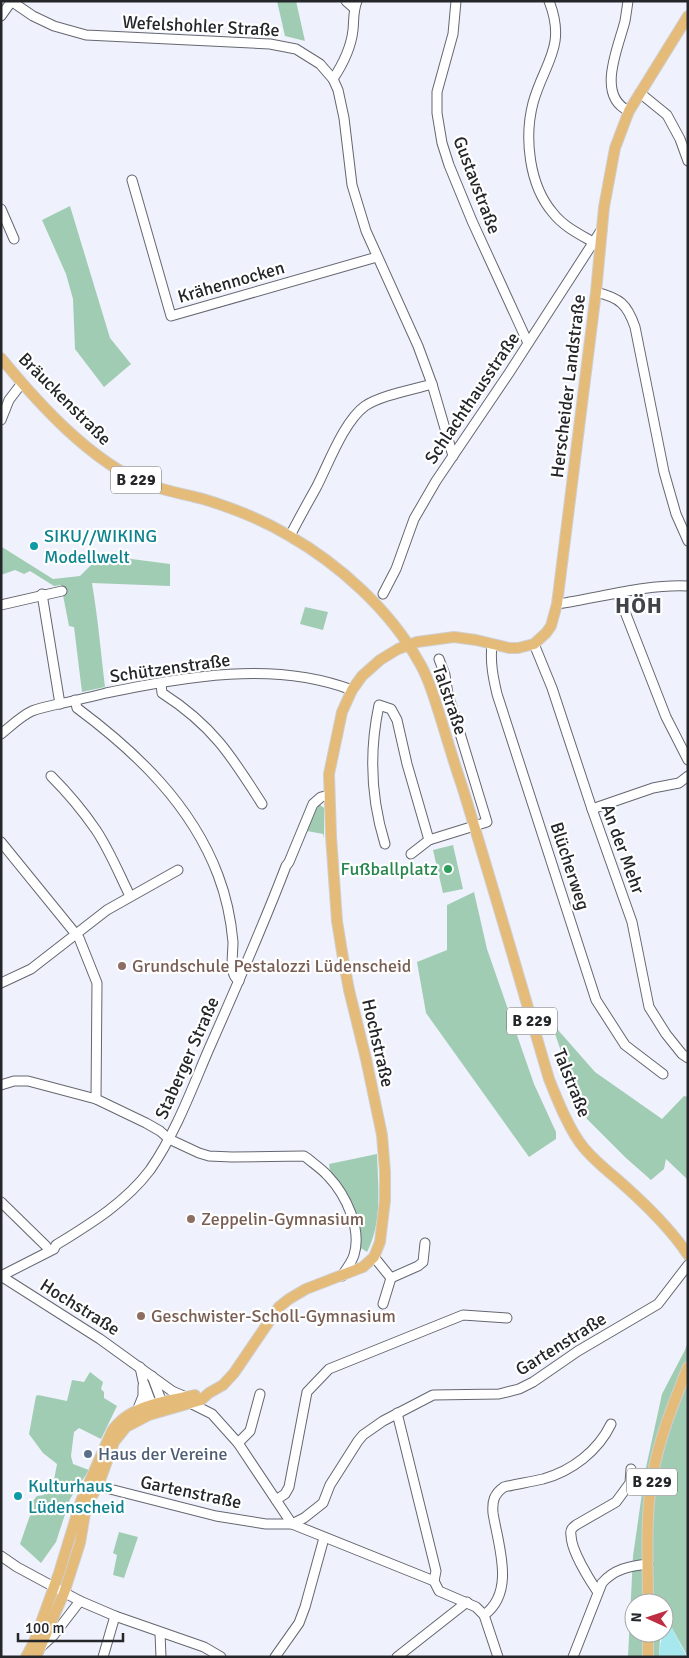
<svg xmlns="http://www.w3.org/2000/svg" width="689" height="1658" font-family="Signika,sans-serif">
<style>
.green{fill:#a1ccb4}
.water{fill:#a6e8ee}
.lines{fill:none;stroke-linecap:round;stroke-linejoin:round}
.minor-casing{stroke:#656770;stroke-width:11}
.major-casing{stroke:#cfcfd0;stroke-width:12}
.minor{stroke:#fff;stroke-width:9}
.major{stroke:#e5bb79;stroke-width:10}
.culture-dot{fill:#0f9aa8;stroke:#fff;stroke-width:2}
.leisure-dot{fill:#2e9e5b;stroke:#fff;stroke-width:2}
.education-dot{fill:#8d6e63;stroke:#fff;stroke-width:2}
.service-dot{fill:#5c6f8a;stroke:#fff;stroke-width:2}
.labels{text-anchor:middle;dominant-baseline:central;stroke-width:4.5;stroke-linejoin:round;paint-order:stroke}
.shield{fill:#fff;stroke:#66676a;stroke-width:1}
.shield-label{font-size:16px;font-weight:bold;fill:#25262a}
.street-label{font-size:18px;fill:#25262a;stroke:#fff}
.culture-label{font-size:18px;fill:#0d838f;stroke:#fff;text-anchor:start}
.leisure-label{font-size:18px;fill:#27864d;stroke:#fff;text-anchor:end}
.education-label{font-size:18px;fill:#785e54;stroke:#fff;text-anchor:start}
.service-label{font-size:18px;fill:#4e5e75;stroke:#fff;text-anchor:start}
.district-label{font-size:22px;font-weight:bold;letter-spacing:1px;fill:#41434b;stroke:#fff}
</style>
<rect width="100%" height="100%" fill="#eff2fc"/>
<g class="green">
<path d="M277,1H296L305,41L285,36Z"/>
<path d="M70,206L110,338L131,364L104,387L75,349L73,299L66,274L42,220Z"/>
<path d="M2,547L53,579L80,576L101,555L170,564V586L92,583C98,619 101,653 105,687L82,692L74,627L69,626L61,585L54,586L30,571L24,574L15,570L1,575Z"/>
<path d="M305,607L328,612L323,630L300,624Z"/>
<path d="M319,804L324,808V838L323,834L307,831Z"/>
<path d="M453,845L463,889L443,893L433,850Z"/>
<path d="M474,892L487,949L534,1084L556,1132V1139L529,1157L426,1013L417,962L447,950V905Z"/>
<path d="M551,1022L595,1072L662,1119L684,1096L688,1097V1180L666,1159L664,1169L651,1180L626,1158L587,1119L572,1097L564,1060Z"/>
<path d="M377,1154C378,1187 383,1221 367,1252L361,1248L360,1233L338,1181L330,1171L329,1164Z"/>
<path d="M688,1341V1657L672,1628H668L664,1630V1603H634V1633H663L660,1639L659,1657H628L633,1556L645,1472L662,1394L685,1350Z"/>
<path d="M90,1372L103,1382L101,1389L104,1392V1398L117,1406L101,1439L79,1428L74,1432L71,1456L73,1464L89,1470L70,1499L56,1542L41,1563L20,1544L34,1504L32,1502L37,1496L44,1495L54,1480L57,1464L43,1453L29,1434L36,1396L38,1395L67,1401L72,1380L84,1382Z"/>
<path d="M119,1532L138,1537L124,1578L113,1575L117,1555L113,1553Z"/>
</g>
<path class="water" d="M668,1628H672L687,1657H659C660,1645 661,1640 664,1630Z"/>
<g class="lines">
<g class="minor-casing">
<g id="minor">
<path d="M11,1L33,16L54,26L86,35L270,44L296,49L320,64L333,79L338,90L344,118L352,185L366,231L418,346L432,384C412,390 382,395 365,406C344,421 328,465 316,488C307,504 298,520 290,536"/>
<path d="M346,1L354,8"/>
<path d="M456,1L453,34L437,92V113L442,143L449,165L472,221L528,343"/>
<path d="M549,1C567,47 544,63 533,103C524,138 529,185 553,213C563,226 579,234 593,242"/>
<path d="M628,1C627,8 626,15 625,21C619,46 595,96 629,111"/>
<path d="M1,16L11,2"/>
<path d="M333,79C343,64 351,48 353,30C354,20 353,11 357,1"/>
<path d="M640,93L667,115L680,139L688,161"/>
<path d="M132,180L171,316L377,257"/>
<path d="M1,209L14,239"/>
<path d="M596,292C620,298 627,304 635,327L664,472L676,514L688,541"/>
<path d="M432,384L453,456"/>
<path d="M1,420L9,400L22,383"/>
<path d="M42,594L60,704"/>
<path d="M383,594L396,569L414,519L436,481L509,373L602,229"/>
<path d="M618,594L666,717L688,760"/>
<path d="M557,604C600,598 644,584 688,586"/>
<path d="M1,605L62,591"/>
<path d="M492,644C490,662 493,677 497,694L596,1000L625,1045L663,1074"/>
<path d="M534,644L552,688L592,809L632,922L649,1007L666,1034L682,1054L688,1058"/>
<path d="M161,684L162,693C212,725 231,755 262,804"/>
<path d="M75,700L77,708C136,752 191,804 218,875C226,896 231,919 233,942C233,951 231,962 233,972C234,976 236,979 239,981"/>
<path d="M1,734C11,726 21,716 32,711C40,708 49,706 58,704C74,701 90,697 106,693C186,677 273,660 352,690"/>
<path d="M51,776C68,793 83,811 96,830C110,851 119,874 130,896"/>
<path d="M592,809L653,788L679,783L688,776"/>
<path d="M1,842L79,938L97,983L96,1099"/>
<path d="M385,844C371,799 369,752 379,705L391,709L397,720L407,764L429,840"/>
<path d="M411,854L429,840L487,822L448,694L445,675L439,659"/>
<path d="M1,983L31,969L107,910L178,870"/>
<path d="M1,1085L14,1081H28L96,1099L146,1123L160,1131L169,1139L199,1153L209,1156L232,1157L304,1156L307,1158C314,1164 322,1169 328,1176C346,1195 362,1229 354,1255C352,1262 346,1269 342,1276"/>
<path d="M1,1202L46,1246L49,1251"/>
<path d="M374,1257L391,1278L383,1304"/>
<path d="M1,1276L54,1249L56,1245C90,1224 125,1203 150,1170C175,1134 191,1091 208,1051C235,990 262,929 286,866L289,862L313,804L321,797L329,795"/>
<path d="M1,1276L100,1339L172,1391L186,1397"/>
<path d="M391,1278L418,1266L423,1262L425,1243"/>
<path d="M140,1367L143,1381L152,1405L159,1408"/>
<path d="M152,1376L164,1408"/>
<path d="M190,1403L212,1414L238,1443L292,1524L434,1581L439,1591L476,1607L484,1615L498,1657"/>
<path d="M137,1411L143,1396V1386"/>
<path d="M397,1413L436,1571L434,1581"/>
<path d="M238,1443L250,1431L260,1394"/>
<path d="M98,1486L216,1516L266,1524H292L304,1518L323,1503L330,1485L358,1441L363,1435L383,1421L433,1395L499,1394L519,1389L533,1382L578,1351L658,1304L688,1265"/>
<path d="M276,1500L285,1494L289,1487L307,1392L329,1369L463,1315L507,1318"/>
<path d="M1,1556L17,1567L80,1601L115,1616L204,1647L221,1657"/>
<path d="M597,1591C589,1579 571,1550 571,1535C570,1530 572,1528 576,1525L616,1502L630,1483L631,1469"/>
<path d="M484,1615C516,1592 498,1545 493,1513C492,1501 494,1494 504,1487C517,1484 530,1482 543,1479C572,1471 598,1451 611,1424"/>
<path d="M160,1633L161,1657"/>
<path d="M42,1646L53,1636L80,1601"/>
<path d="M103,1657L115,1616"/>
<path d="M275,1657L299,1623L305,1607L324,1538"/>
<path d="M397,1657L467,1602"/>
<path d="M573,1657L602,1583C614,1569 630,1566 648,1564"/>
</g>
</g>
<g class="major-casing">
<g id="major">
<path d="M1,358C38,403 92,463 147,484C165,491 184,494 203,499C233,508 261,519 288,535C339,564 390,610 419,662C429,678 434,698 440,716C447,739 454,763 462,786C492,883 520,981 549,1079C557,1099 570,1132 584,1148C594,1160 605,1169 617,1179C641,1200 671,1229 688,1255"/>
<path d="M648,1603C648,1563 645,1512 653,1473C660,1436 674,1402 688,1367"/>
<path d="M648,1633V1657"/>
<path d="M26,1657L34,1642L59,1573L81,1501L112,1431C129,1405 167,1401 195,1395"/>
<path d="M36,1657L64,1593L80,1543L85,1513L89,1501L98,1486L114,1442L126,1427L149,1415L201,1400L209,1393L223,1385L234,1373L279,1307L289,1299L306,1289L363,1267L374,1257L380,1242L385,1200V1172L382,1135L366,1059L349,990L343,958L337,921L331,836L329,774L342,712L352,690L362,676L380,660L398,649L417,642L454,637L476,640L509,648H518L534,644L546,633L551,626L557,604L596,292L604,207L615,148L629,111L688,16"/>
</g>
</g>
<use href="#minor" class="minor"/>
<use href="#major" class="major"/>
</g>
<g class="culture-dot">
<circle cx="34" cy="546" r="5"/>
<circle cx="18" cy="1496" r="5"/>
</g>
<circle class="leisure-dot" cx="448" cy="869" r="5"/>
<g class="education-dot">
<circle cx="122" cy="966" r="5"/>
<circle cx="191" cy="1219" r="5"/>
<circle cx="141" cy="1316" r="5"/>
</g>
<circle class="service-dot" cx="88" cy="1454" r="5"/>
<g class="labels">
<g class="shield">
<rect x="111" y="466.5" width="50" height="27" rx="4"/>
<rect x="507" y="1007.5" width="50" height="27" rx="4"/>
<rect x="627" y="1468.5" width="50" height="27" rx="4"/>
</g>
<g class="shield-label">
<text x="136" y="480">B 229</text>
<text x="532" y="1021">B 229</text>
<text x="652" y="1482">B 229</text>
</g>
<g class="street-label">
<text transform="translate(201 26) rotate(3)">Wefelshohler Straße</text>
<text transform="translate(477 185) rotate(69)">Gustavstraße</text>
<text transform="translate(231 282) rotate(-16)">Krähennocken</text>
<text transform="translate(568 386) rotate(-83)">Herscheider Landstraße</text>
<text transform="translate(472 398) rotate(-56)">Schlachthausstraße</text>
<text transform="translate(65 399) rotate(45)">Bräuckenstraße</text>
<text transform="translate(170 668) rotate(-8)">Schützenstraße</text>
<text transform="translate(450 700) rotate(71)">Talstraße</text>
<text transform="translate(623 849) rotate(70)">An der Mehr</text>
<text transform="translate(570 866) rotate(72)">Blücherweg</text>
<text transform="translate(378 1043) rotate(77)">Hochstraße</text>
<text transform="translate(187 1058) rotate(-66)">Staberger Straße</text>
<text transform="translate(572 1083) rotate(68)">Talstraße</text>
<text transform="translate(80 1307) rotate(32)">Hochstraße</text>
<text transform="translate(561 1344) rotate(-32)">Gartenstraße</text>
<text transform="translate(191 1492) rotate(12)">Gartenstraße</text>
</g>
<g class="culture-label">
<text x="44" y="536">SIKU//WIKING<tspan x="44" dy="21">Modellwelt</tspan></text>
<text x="28" y="1486">Kulturhaus<tspan x="28" dy="21">Lüdenscheid</tspan></text>
</g>
<g class="leisure-label">
<text x="438" y="869">Fußballplatz</text>
</g>
<g class="education-label">
<text x="132" y="966">Grundschule Pestalozzi Lüdenscheid</text>
<text x="201" y="1219">Zeppelin-Gymnasium</text>
<text x="151" y="1316">Geschwister-Scholl-Gymnasium</text>
</g>
<g class="service-label">
<text x="98" y="1454">Haus der Vereine</text>
</g>
<g class="district-label">
<text x="639" y="605">HÖH</text>
</g>
</g>
<rect width="689" height="1658" fill="none" stroke="#25262a" stroke-width="5"/>
<g transform="translate(649 1618) rotate(273)"><circle r="24" fill="#ffffff" stroke="#a8a8aa"/>
<path d="M0-4L9 19L0 12L-9 19Z" fill="#be2d41"/>
<text y="-8" font-size="14" font-weight="bold" text-anchor="middle" fill="#25262a">N</text>
</g>
<path d="M18 1633v8h105v-8" fill="none" stroke="#25262a" stroke-width="2.5"/>
<text x="25" y="1633" font-size="15" fill="#25262a" stroke="#ffffff" stroke-width="4" paint-order="stroke">100 m</text>
</svg>
